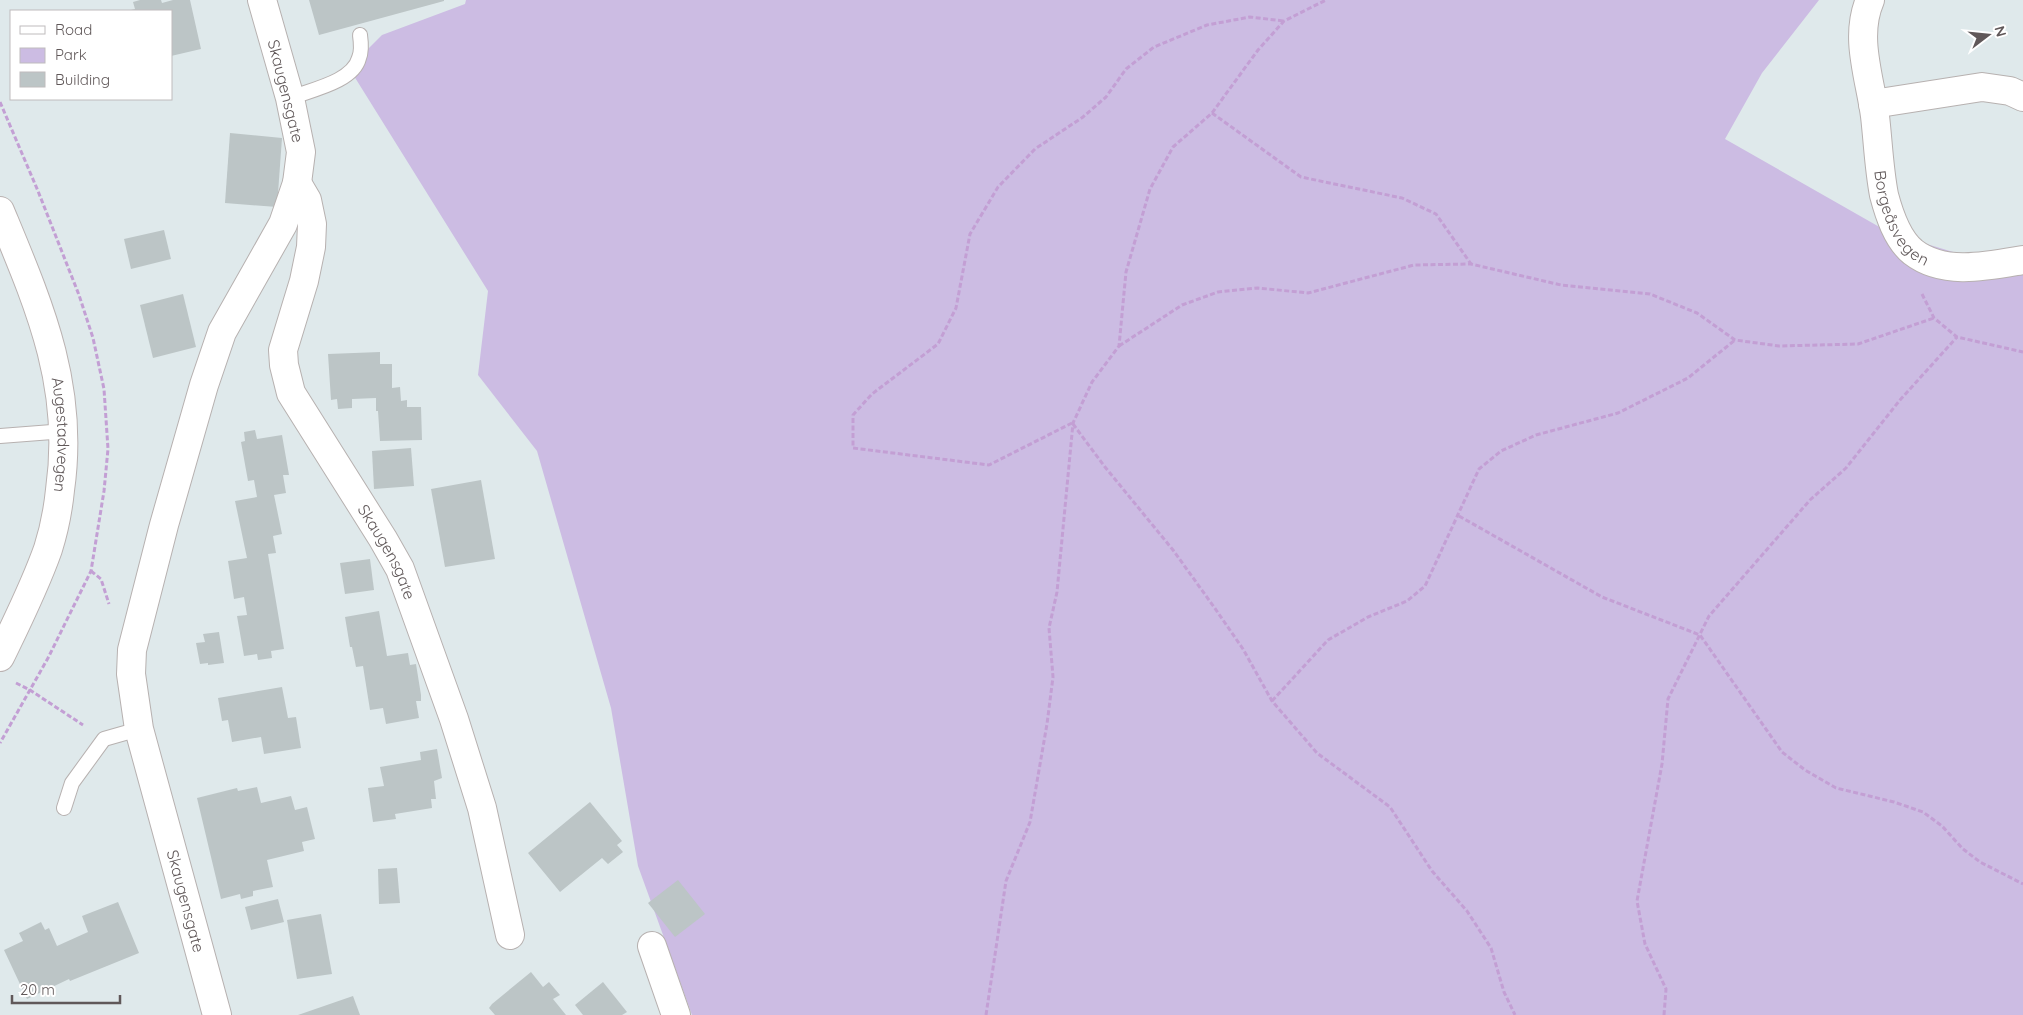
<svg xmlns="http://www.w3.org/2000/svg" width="2023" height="1015" font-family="Quicksand,sans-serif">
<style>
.green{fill:#ccbce3}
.building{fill:#bcc5c6}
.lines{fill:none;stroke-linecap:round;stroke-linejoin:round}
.service-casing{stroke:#b7b1b0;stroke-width:16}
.minor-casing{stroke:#b7b1b0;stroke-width:30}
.secondary-casing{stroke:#bab2b1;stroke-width:30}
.path{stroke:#c39fd4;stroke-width:3;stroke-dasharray:5 2.5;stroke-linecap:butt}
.service{stroke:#fff;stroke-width:14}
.minor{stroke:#fff;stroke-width:28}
.secondary{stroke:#fff;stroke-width:28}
.labels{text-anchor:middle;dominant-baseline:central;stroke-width:5;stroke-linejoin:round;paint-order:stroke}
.street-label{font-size:16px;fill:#605859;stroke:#fff}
</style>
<rect width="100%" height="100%" fill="#dfe9eb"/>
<path class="green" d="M466,0H1819L1762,73L1725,139L1890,233L2023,273V1015H692L638,866L611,708L537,451L478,375L488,291L349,68L382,35L465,4Z"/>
<g class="building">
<path d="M140,0H161L162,3L173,0H190L201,49L171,56V11H127L135,9L133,2Z"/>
<path d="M309,0H444V1L319,35Z"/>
<path d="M230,133L282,138L277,207L225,203Z"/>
<path d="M164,230L171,259L131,269L124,239Z"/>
<path d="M183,294L196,347L153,358L140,305Z"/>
<path d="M380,352V364H392V388L400,387L401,401L407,400V407H421L422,440L380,441L378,411H376V398L352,399V408L338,409L337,399L331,400L328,354Z"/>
<path d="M255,430L257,439L282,435L289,475H283L286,493L274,495L282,534L273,536L276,553L268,554L284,649L271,651L272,658L258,660L257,654L244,656L237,616L247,615L244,597L234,599L228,561L247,558L235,501L257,497L254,480L248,481L241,442L245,441L244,432Z"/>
<path d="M411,448L414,486L374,489L372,451Z"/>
<path d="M481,480L495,559L445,567L431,489Z"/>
<path d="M370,559L374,590L345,594L340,563Z"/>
<path d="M379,611L387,656L408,653L410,665L416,664L421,695V701H416L419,718L386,724L383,708L370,710L363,666L356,667L352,647H350L345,617Z"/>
<path d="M219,632L224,663L208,665V663L200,664L196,643L205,642L203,634Z"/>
<path d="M282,687L288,718L296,717L301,748L264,754L261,737L232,742L228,720L222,721L218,698Z"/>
<path d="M437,749L442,778L434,781L436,799H431L432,808L395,814L396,819L373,822L368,788L384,786L380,767L421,760L420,752Z"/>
<path d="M257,787L261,803L291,796L295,810L307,807L315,839L302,842L304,851L267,860L273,887L253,891V896L241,899L240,894L221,899L197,798L237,788L238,791Z"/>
<path d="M590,802L622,841L617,845L623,852L608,864L602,858L560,892L528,853Z"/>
<path d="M397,868L400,903L379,904L378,869Z"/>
<path d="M678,880L705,914L675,937L648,903Z"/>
<path d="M278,899L284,922L251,930L245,907Z"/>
<path d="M118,902L139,953L70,981L69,979L27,999L4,950L23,941L19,933L41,922L45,930L49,928L57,946L88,932L82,916Z"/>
<path d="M321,914L332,974L297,979L287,920Z"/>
<path d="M531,972L543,987L549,982L560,995L553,999L566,1015H495L489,1008L492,1004Z"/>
<path d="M603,982L627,1012L622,1015H583L575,1005Z"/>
<path d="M353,996L360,1015H298Z"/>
</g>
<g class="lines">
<g class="service-casing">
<g id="service">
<path d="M290,98C310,90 353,82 359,58C362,51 361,42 360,35"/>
<path d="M0,436L65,431"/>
<path d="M64,808L72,783L104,739L139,729"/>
</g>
</g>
<g class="minor-casing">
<g id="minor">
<path id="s1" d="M1870,0C1854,37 1870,78 1875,116C1878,142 1879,169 1884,195C1889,214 1897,239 1913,252C1944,276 1988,266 2023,260"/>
<path d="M1873,104L1982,87L2010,91L2023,97"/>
<path id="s2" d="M297,183L307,200L312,224L311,247L304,281L283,350L284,365L291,393L383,539L400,569L454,719L482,808L510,935"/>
<path d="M652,946L676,1015"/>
<path d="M217,1015L139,729L131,674L132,650L164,525L204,385L222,332L283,224L297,183L301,152L290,98L262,0"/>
</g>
</g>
<g class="secondary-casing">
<g id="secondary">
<path id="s3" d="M0,211C39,305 75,386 60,490C58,510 54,530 48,549C35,586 17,622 0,657"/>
</g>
</g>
<g class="path">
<path d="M0,102L38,191L79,295L93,338L104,389L108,449L104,491L91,571L48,658L0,743"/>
<path d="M1212,113L1301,177L1402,198L1436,214L1471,264"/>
<path d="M1922,294L1934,318L1957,337L2023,352"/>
<path d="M1119,346L1182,305L1218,292L1258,288L1308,293L1414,265L1471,264L1561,285L1650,294L1697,313L1735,340L1779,346L1858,344L1934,318"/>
<path d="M1072,423L989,465L853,448V415L872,394L938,344L956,308L970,234L998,187L1035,149L1083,117L1106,97L1126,69L1154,47L1207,25L1250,17L1284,21"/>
<path d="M1073,424L1105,467L1173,550L1214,607L1243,649L1272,701L1317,753L1390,807L1432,871L1467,911L1491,948L1504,992L1515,1015"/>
<path d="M1459,516L1602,597L1700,635L1782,752L1805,770L1836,788L1894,802L1923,812L1942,826L1963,849L1980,862L2023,884"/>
<path d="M91,571L101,579L109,604"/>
<path d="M16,683L30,690L83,725"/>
<path d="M1272,701L1328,640L1368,617L1407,601L1425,586L1479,469L1501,451L1536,435L1618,413L1688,378L1735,340"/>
<path d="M986,1015L1006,881L1030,822L1047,724L1053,677L1049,628L1057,592L1073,423L1092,382L1119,346L1126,272L1150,189L1173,147L1212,113L1258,50L1284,21L1326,0"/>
<path d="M1664,1015L1666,989L1645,944L1637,901L1662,764L1668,699L1709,616L1810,500L1846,468L1900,400L1957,337"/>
</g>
<use href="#service" class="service"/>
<use href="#minor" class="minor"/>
<use href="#secondary" class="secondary"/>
</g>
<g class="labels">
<g class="street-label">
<text transform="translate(286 91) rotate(76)">Skaugensgate</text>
<text stroke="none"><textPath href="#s1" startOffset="226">Borgeåsvegen</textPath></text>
<text stroke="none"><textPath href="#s3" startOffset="234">Augestadvegen</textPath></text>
<text stroke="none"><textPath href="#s2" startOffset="404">Skaugensgate</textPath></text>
<text transform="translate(186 901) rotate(75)">Skaugensgate</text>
</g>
</g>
<rect x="10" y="10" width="162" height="90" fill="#ffffff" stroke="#bfbcbd"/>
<rect x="20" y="26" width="25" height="8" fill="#ffffff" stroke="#bfbcbd"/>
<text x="55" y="35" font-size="15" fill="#605859">Road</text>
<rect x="20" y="48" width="25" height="15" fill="#ccbce3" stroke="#bfbcbd"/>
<text x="55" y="60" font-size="15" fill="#605859">Park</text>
<rect x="20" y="72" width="25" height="15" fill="#bcc5c6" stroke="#bfbcbd"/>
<text x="55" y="85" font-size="15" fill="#605859">Building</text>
<g transform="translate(1988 35) rotate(74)" stroke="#ffffff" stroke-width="4" paint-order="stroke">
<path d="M0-4L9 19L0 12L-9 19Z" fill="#605859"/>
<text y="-8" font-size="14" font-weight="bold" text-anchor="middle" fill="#605859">N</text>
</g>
<path d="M12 995v8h108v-8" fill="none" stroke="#605859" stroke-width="2.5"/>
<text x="20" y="995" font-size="15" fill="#605859" stroke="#ffffff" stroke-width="4" paint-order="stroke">20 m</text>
</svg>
